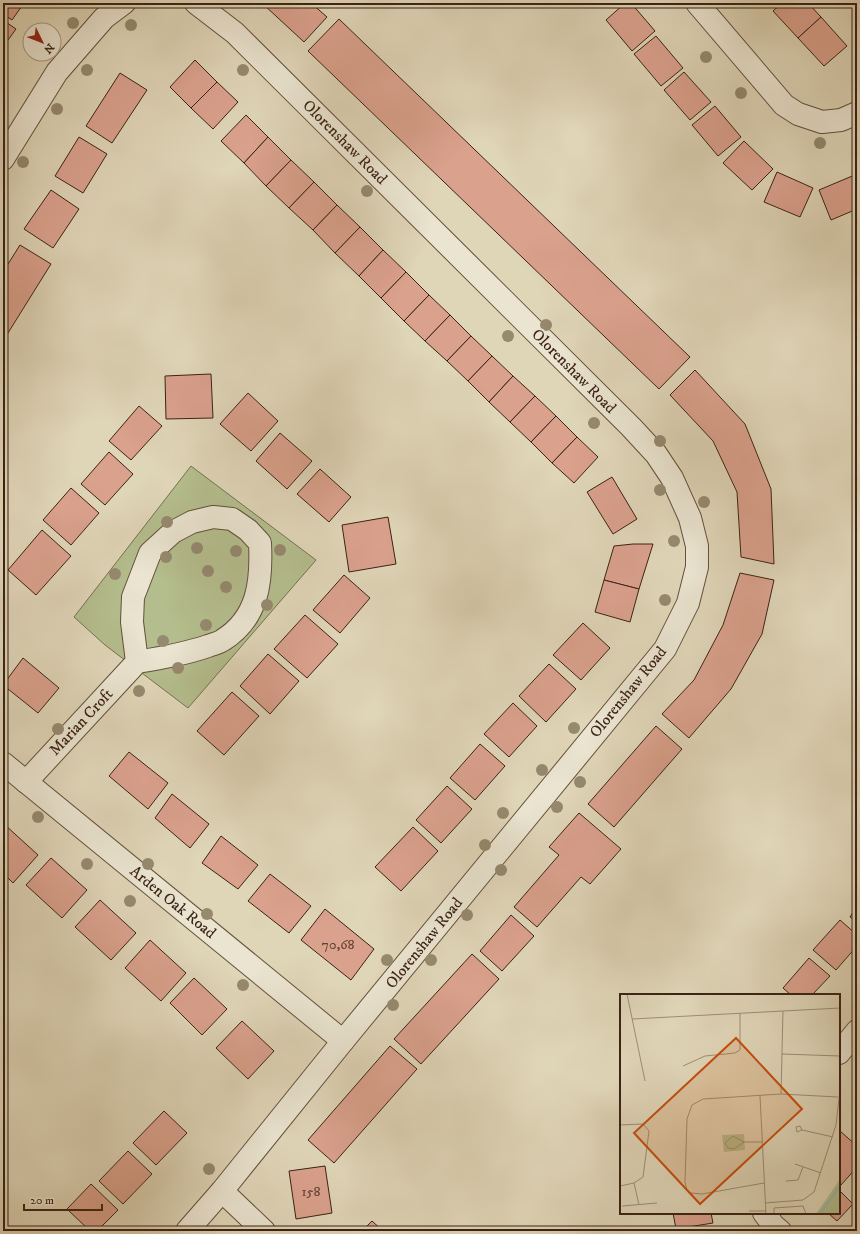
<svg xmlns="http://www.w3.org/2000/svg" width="860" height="1234" font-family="'IM FELL DW Pica',serif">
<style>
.green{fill:#b4bd8d;stroke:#777050}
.building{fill:#daa18d;stroke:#3a2314}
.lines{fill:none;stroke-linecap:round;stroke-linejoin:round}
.minor-casing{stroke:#63503d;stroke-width:24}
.minor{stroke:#eae4d0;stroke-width:22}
.tree{fill:#95896e}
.labels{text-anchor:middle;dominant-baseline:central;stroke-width:4;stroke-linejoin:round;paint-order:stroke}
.number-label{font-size:14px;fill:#624232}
.street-label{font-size:16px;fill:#3a2314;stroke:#eae4d0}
.inset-river{fill:none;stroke:#93b8b1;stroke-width:2}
.inset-road{fill:none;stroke:#9d8e76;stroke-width:1}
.view{fill:#c54e0e;fill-opacity:0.15;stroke:#c54e0e;stroke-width:2}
.inset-edge{fill:none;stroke:#3a2314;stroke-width:2}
</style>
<rect width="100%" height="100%" fill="#dfd5b7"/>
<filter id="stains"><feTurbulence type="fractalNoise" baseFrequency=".005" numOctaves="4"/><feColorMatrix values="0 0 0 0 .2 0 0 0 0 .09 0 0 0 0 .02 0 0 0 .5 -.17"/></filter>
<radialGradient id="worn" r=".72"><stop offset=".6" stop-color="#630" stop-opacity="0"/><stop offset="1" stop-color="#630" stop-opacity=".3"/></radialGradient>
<path class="green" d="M191,466L316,560L188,708L105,645L74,617Z"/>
<g class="building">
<path d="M3,3H24L12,20L3,14Z"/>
<path d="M266,3H311L327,17L304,42L264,5Z"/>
<path d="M625,3H631L655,31L632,51L606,20Z"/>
<path d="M782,3H808L821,17L798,38L773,11Z"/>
<path d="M821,17L847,46L824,66L798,38Z"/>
<path d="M339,19L690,357L659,389L308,51Z"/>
<path d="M3,20L16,29L3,47Z"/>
<path d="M656,36L683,68L661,86L634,54Z"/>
<path d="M195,60L217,82L191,108L170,87Z"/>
<path d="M684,72L711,102L690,120L664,90Z"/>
<path d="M120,73L147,90L112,143L86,126Z"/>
<path d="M217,82L238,102L213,129L191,108Z"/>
<path d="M715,106L741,137L718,156L692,125Z"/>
<path d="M246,115L268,137L244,163L221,141Z"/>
<path d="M79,137L107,154L83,193L55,176Z"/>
<path d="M268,137L291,160L266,186L244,163Z"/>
<path d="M744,141L773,169L752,190L723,163Z"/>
<path d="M291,160L314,182L289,208L266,186Z"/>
<path d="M777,172L813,188L800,217L764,202Z"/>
<path d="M857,174V209L831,220L819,190Z"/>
<path d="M314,182L337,205L313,230L289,208Z"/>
<path d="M51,190L79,209L53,248L24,229Z"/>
<path d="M337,205L360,227L335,253L313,230Z"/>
<path d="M360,227L383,250L359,276L335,253Z"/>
<path d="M20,245L51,264L3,341V272Z"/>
<path d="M383,250L406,272L381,298L359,276Z"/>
<path d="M406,272L429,295L404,321L381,298Z"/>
<path d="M429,295L450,315L425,341L404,321Z"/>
<path d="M450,315L471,336L447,361L425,341Z"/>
<path d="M471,336L492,356L468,381L447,361Z"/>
<path d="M492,356L513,376L489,402L468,381Z"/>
<path d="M695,370L745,424L771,489L774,564L741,557L737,492L713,441L670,395Z"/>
<path d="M211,374L213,418L166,419L165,376Z"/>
<path d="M513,376L535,396L510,422L489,402Z"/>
<path d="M248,393L278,421L251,451L220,424Z"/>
<path d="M535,396L556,416L531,442L510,422Z"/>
<path d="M139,406L162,426L131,460L109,441Z"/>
<path d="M556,416L577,437L552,463L531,442Z"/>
<path d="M280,433L312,461L287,489L256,461Z"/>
<path d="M577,437L598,457L574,483L552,463Z"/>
<path d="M109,452L133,474L105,505L81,484Z"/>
<path d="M320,469L351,497L329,522L297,494Z"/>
<path d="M612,477L637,519L613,534L587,492Z"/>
<path d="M71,488L99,513L71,545L43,520Z"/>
<path d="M388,517L396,564L349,572L342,525Z"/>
<path d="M42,530L71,556L36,595L8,570Z"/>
<path d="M633,544H653L639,589L604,580L614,546Z"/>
<path d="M740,573L774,580L762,634L731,689L689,738L662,714L694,680L723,625Z"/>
<path d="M344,575L370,598L340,633L313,610Z"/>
<path d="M604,580L639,589L630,622L595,612Z"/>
<path d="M305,615L338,644L307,678L274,649Z"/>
<path d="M583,623L610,648L581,680L553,655Z"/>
<path d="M3,648L7,651L3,656Z"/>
<path d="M268,654L299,681L270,714L240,686Z"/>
<path d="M23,658L59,688L38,713L3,685Z"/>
<path d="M549,664L576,689L546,722L519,696Z"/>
<path d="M232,692L259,716L224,755L197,731Z"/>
<path d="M513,703L537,726L509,757L484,734Z"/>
<path d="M656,726L682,749L614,827L588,804Z"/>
<path d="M480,744L505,766L475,800L450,778Z"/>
<path d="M129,752L168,783L148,809L109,776Z"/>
<path d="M447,786L472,809L441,843L416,820Z"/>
<path d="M172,794L209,824L190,848L155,818Z"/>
<path d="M579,813L621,849L590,884L581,877L537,927L514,907L559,855L549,847Z"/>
<path d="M4,824L38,855L13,883L3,873V826Z"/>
<path d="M413,827L438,851L401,891L375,867Z"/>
<path d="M221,836L258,865L238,889L202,863Z"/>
<path d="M51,858L87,890L62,918L26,885Z"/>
<path d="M270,874L311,906L289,933L248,901Z"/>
<path d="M100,900L136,933L111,960L75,927Z"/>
<path d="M857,906V922L850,917Z"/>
<path d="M325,909L374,949L351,980L301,940Z"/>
<path d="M511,915L534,936L502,971L480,951Z"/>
<path d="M840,920L857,935V946L836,970L813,950Z"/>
<path d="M150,940L186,973L161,1001L125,968Z"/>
<path d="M472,954L499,979L421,1064L394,1039Z"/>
<path d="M809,958L830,976L812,995H791L783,988Z"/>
<path d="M194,978L227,1009L202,1035L170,1003Z"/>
<path d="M242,1021L274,1051L248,1079L216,1048Z"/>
<path d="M390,1046L417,1069L334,1163L308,1140Z"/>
<path d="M164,1111L187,1133L156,1165L133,1143Z"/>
<path d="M840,1131L857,1146V1167L841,1185L839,1183V1132Z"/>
<path d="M128,1151L152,1174L123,1204L99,1181Z"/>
<path d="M325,1166L332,1213L296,1219L289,1171Z"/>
<path d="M91,1184L118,1210L97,1231H90L67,1209Z"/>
<path d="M839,1190L853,1204L837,1221L828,1213H839Z"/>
<path d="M673,1213H711L713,1223L676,1229Z"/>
<path d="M372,1221L383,1231H362Z"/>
</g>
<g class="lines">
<g class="minor-casing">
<g id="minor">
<path d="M697,3L784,105L798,114L822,122L841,120L857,113"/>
<path d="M3,159L57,72L104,18L124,3"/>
<path d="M3,763L343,1041"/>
<path d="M26,782L137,662L132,622L133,597L150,553L173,532L192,522L213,517L232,519L248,530L260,543C262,582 258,618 223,640C219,643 213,644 208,646C185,654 161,658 137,662"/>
<path d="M839,1053L857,1031"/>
<path d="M222,1191L264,1231"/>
<path d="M764,1213L774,1226L780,1231"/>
<path d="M187,1231L222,1191L343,1041L665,649L688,603L697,567V546L690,518L672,478L656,454L631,427L235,33L196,3"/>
</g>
</g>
<use href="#minor" class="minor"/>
</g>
<g class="tree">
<circle cx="73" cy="23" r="6"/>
<circle cx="131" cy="25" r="6"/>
<circle cx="706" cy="57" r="6"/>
<circle cx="87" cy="70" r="6"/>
<circle cx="243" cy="70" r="6"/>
<circle cx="741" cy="93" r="6"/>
<circle cx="57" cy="109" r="6"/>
<circle cx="820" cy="143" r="6"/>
<circle cx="23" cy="162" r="6"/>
<circle cx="367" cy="191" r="6"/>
<circle cx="546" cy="325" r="6"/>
<circle cx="508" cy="336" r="6"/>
<circle cx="594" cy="423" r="6"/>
<circle cx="660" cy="441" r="6"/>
<circle cx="660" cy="490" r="6"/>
<circle cx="704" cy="502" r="6"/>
<circle cx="167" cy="522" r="6"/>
<circle cx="674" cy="541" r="6"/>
<circle cx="197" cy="548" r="6"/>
<circle cx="280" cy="550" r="6"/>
<circle cx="236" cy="551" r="6"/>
<circle cx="166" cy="557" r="6"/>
<circle cx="208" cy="571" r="6"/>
<circle cx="115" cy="574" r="6"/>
<circle cx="226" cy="587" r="6"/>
<circle cx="665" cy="600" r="6"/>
<circle cx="267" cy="605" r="6"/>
<circle cx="206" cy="625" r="6"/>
<circle cx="163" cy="641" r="6"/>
<circle cx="178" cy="668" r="6"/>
<circle cx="139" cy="691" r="6"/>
<circle cx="574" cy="728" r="6"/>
<circle cx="58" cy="729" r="6"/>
<circle cx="542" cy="770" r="6"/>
<circle cx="580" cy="782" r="6"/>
<circle cx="557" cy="807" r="6"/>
<circle cx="503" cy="813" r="6"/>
<circle cx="38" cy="817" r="6"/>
<circle cx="485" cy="845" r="6"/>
<circle cx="87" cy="864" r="6"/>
<circle cx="148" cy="864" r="6"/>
<circle cx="501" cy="870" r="6"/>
<circle cx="130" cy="901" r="6"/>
<circle cx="207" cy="914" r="6"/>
<circle cx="467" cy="915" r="6"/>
<circle cx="387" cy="960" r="6"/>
<circle cx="431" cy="960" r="6"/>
<circle cx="243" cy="985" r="6"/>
<circle cx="393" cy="1005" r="6"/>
<circle cx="209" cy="1169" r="6"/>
</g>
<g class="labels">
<g class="number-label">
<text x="338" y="945">70,68</text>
<text x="311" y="1192">158</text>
</g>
<g class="street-label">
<text transform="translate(345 142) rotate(45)">Olorenshaw Road</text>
<text transform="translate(574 371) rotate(45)">Olorenshaw Road</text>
<text transform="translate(628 692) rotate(-51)">Olorenshaw Road</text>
<text transform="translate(81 722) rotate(-47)">Marian Croft</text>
<text transform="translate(173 902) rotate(39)">Arden Oak Road</text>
<text transform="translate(424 943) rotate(-51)">Olorenshaw Road</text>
</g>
</g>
<g transform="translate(620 994)">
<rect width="220" height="220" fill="#dfd5b7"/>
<path d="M124,140L125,156L104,158L102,141ZM220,183V220H196L218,188Z" fill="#b4bd8d"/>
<path class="inset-river" d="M200,220L220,192"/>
<path class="inset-road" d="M7,0L25,87M12,25L220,14M162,60L220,62M63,72L85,62L115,59L120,56V19M161,100L163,17M140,102L146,220M0,131L23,130L29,137L23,183L14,189L0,192M182,136L177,138L176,133L180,132L182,136L213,143M124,148L113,142L105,149L108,154L114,155L124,148H143M175,170L201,179M166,187L178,186L183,173M14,189L19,211M144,189L82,200L71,199L67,197L65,188L67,125L72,111L83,105L161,100L218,103M145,209L183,206L194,198L216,131L220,96M2,212L37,209M129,217H146M154,220V214L183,212L186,220"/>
<path class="view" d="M116,44L182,115L80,210L14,139Z"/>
<rect width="220" height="220" class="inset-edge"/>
</g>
<rect width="860" height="1234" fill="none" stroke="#dfd5b7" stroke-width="16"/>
<rect x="4" y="4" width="852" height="1226" fill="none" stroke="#3a2314" stroke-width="2"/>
<rect x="8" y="8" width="844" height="1218" fill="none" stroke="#3a2314"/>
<g transform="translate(42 42) rotate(133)"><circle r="19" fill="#eae4d0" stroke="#a49785"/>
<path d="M0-3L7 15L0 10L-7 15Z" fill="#8f2418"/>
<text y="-6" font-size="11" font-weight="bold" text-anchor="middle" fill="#3a2314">N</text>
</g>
<path d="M24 1204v6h78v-6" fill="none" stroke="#3a2314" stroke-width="2"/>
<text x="30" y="1204" font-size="12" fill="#3a2314" stroke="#eae4d0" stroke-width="3" paint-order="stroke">20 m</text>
<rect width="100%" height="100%" filter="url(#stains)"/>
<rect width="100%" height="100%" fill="url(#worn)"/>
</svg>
